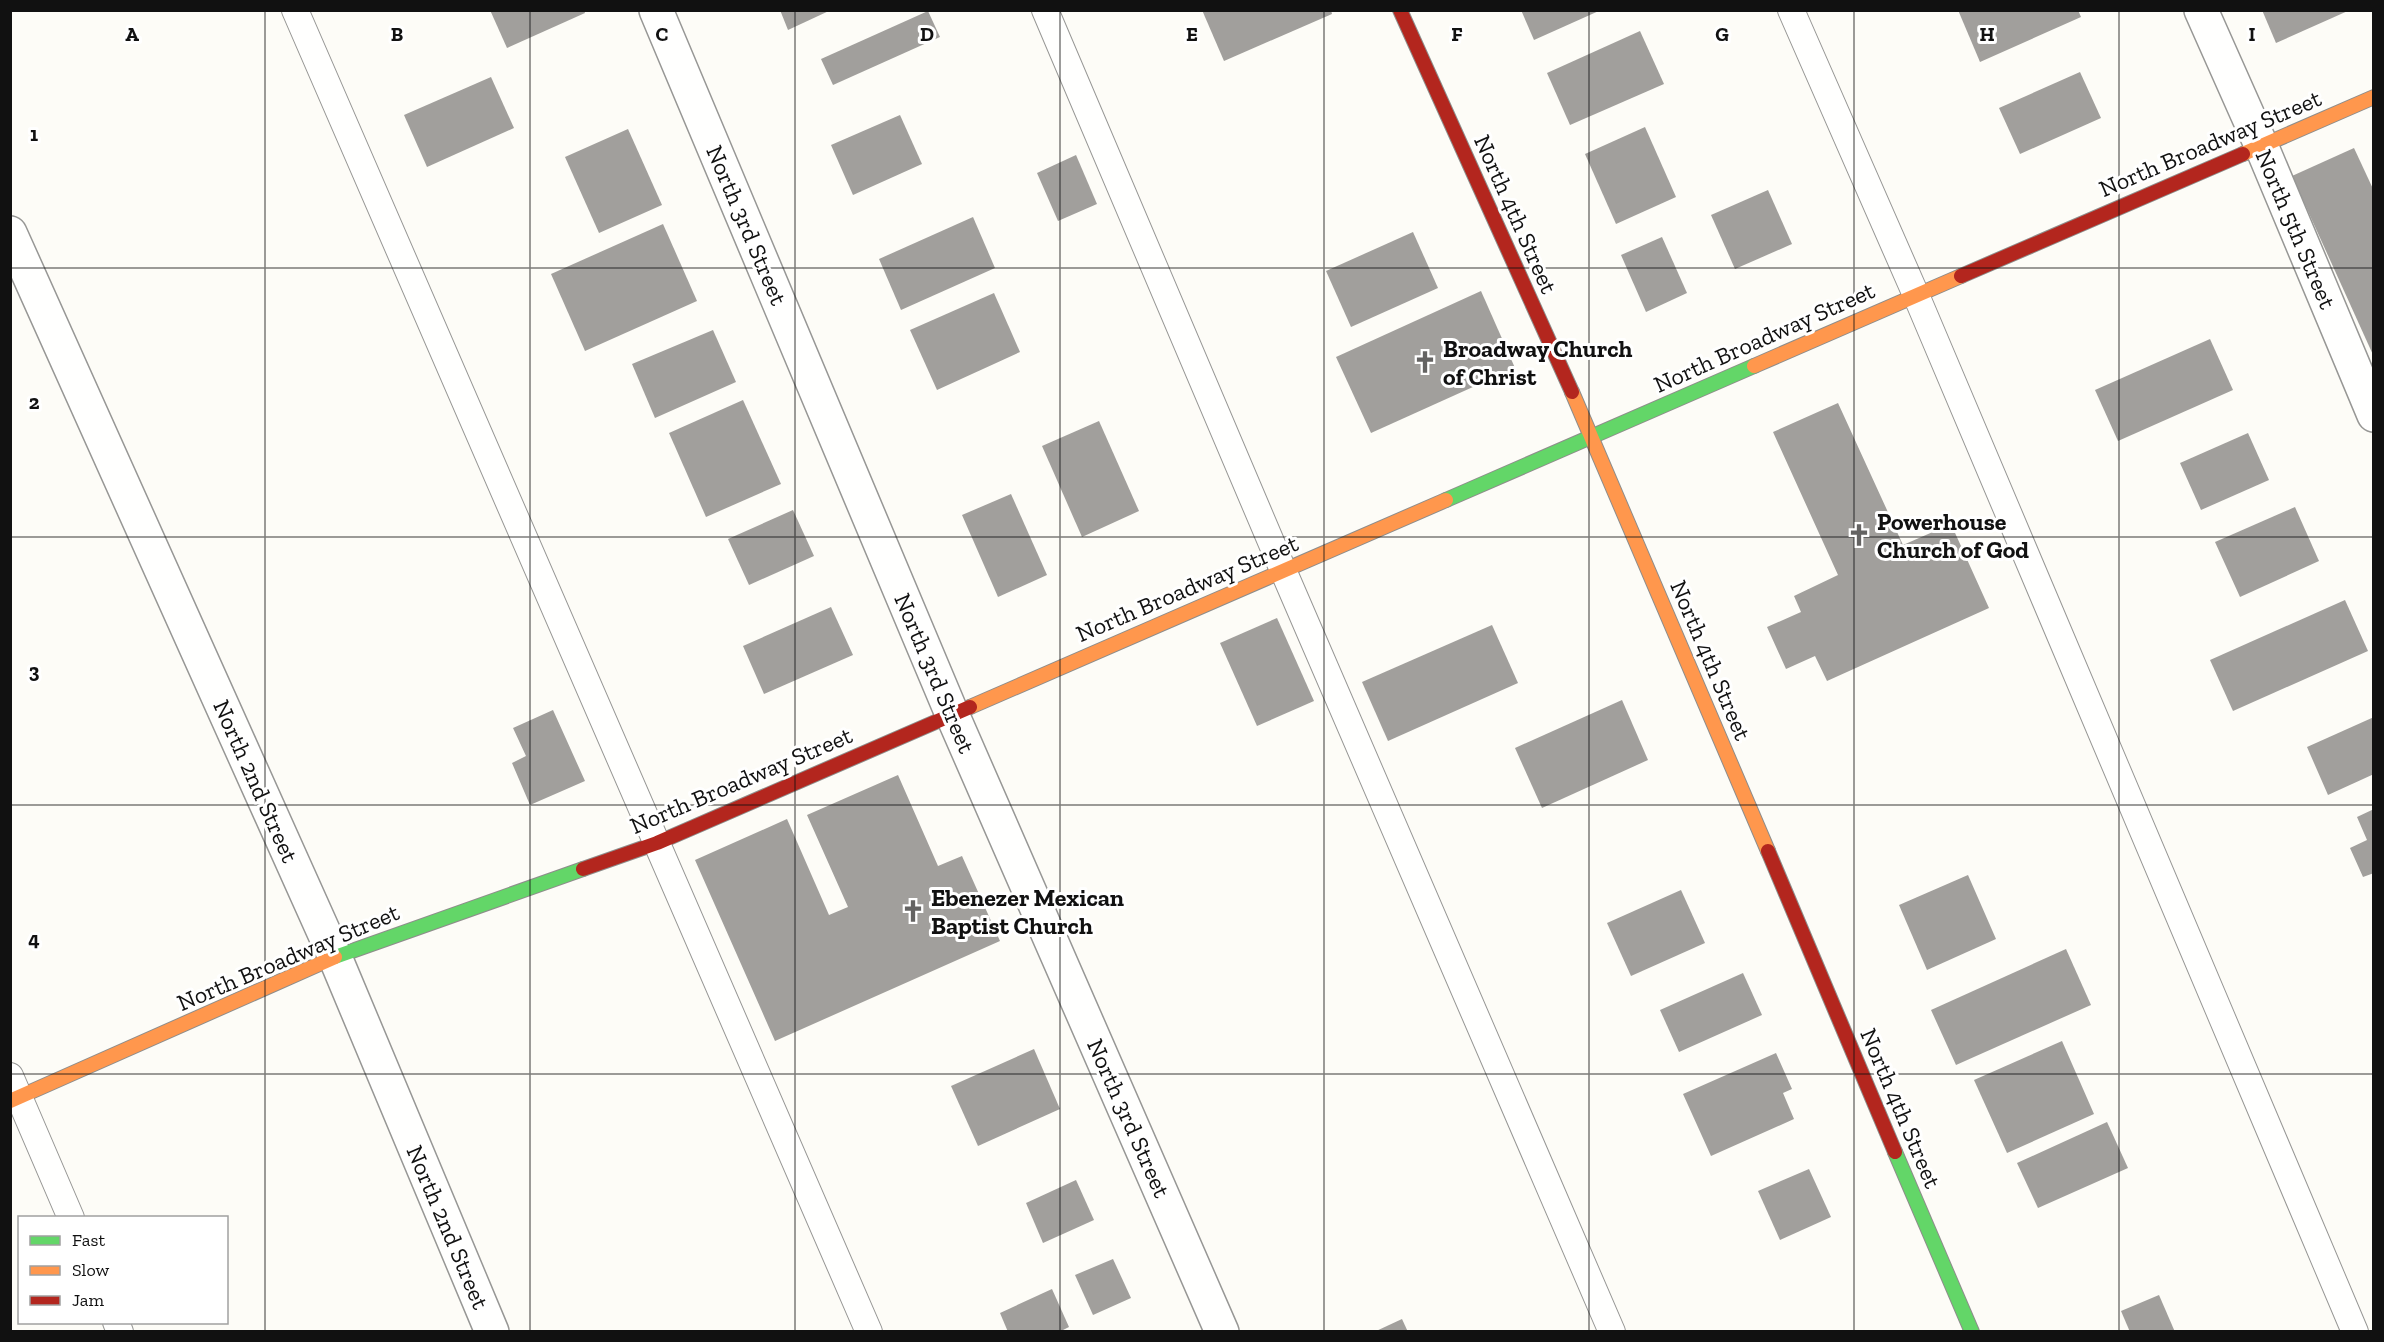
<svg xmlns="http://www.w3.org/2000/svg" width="2384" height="1342" font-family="'Zilla Slab',serif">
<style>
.building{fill:#a19f9c}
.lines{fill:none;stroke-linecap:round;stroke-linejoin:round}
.lane-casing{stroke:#979795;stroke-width:28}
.street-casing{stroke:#979795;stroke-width:36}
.fast-casing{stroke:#8e8d8b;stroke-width:16}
.slow-casing{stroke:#8e8d8b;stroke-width:16}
.jam-casing{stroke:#8e8d8b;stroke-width:16}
.lane{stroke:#fffffe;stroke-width:26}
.street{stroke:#fffffe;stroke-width:33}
.fast{stroke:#63d668;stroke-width:14}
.slow{stroke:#ff974d;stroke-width:14}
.jam{stroke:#b3261e;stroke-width:14}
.grid{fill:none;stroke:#111;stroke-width:1.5;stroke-opacity:0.55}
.labels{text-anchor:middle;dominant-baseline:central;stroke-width:6;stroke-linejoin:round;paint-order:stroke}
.street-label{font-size:24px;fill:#111;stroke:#fff}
.poi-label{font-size:24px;font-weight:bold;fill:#111;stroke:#fff;text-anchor:start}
.grid-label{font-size:20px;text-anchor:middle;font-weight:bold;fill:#111;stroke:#fff;stroke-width:6;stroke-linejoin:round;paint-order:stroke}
</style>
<rect width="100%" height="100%" fill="#fdfcf7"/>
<g class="building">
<path d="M490,10H584L585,13L507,48Z"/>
<path d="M780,10H831L788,30Z"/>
<path d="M1202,10H1331L1332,14L1224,61Z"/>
<path d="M1521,10H1601L1534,40Z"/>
<path d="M1958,10H2078L2081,17L1980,62Z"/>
<path d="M2262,10H2350L2276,43Z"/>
<path d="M928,11L940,37L833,85L821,59Z"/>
<path d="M1640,31L1664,84L1570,125L1547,73Z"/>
<path d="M2080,72L2101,118L2020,154L1999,108Z"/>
<path d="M491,77L514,128L427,167L404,115Z"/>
<path d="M900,115L922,164L853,195L831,145Z"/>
<path d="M1645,127L1676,197L1616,224L1585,154Z"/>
<path d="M628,129L662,205L599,233L565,157Z"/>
<path d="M2354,148L2374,191V357L2292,176Z"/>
<path d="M1076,155L1097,204L1058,221L1037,173Z"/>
<path d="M1768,190L1792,244L1735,269L1711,215Z"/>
<path d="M973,217L995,268L901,310L879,259Z"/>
<path d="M663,224L697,301L585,351L551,274Z"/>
<path d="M1413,232L1438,288L1351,327L1326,271Z"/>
<path d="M1662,237L1687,293L1646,312L1621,255Z"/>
<path d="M1481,291L1515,368L1371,433L1336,357Z"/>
<path d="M994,293L1020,352L937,390L910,330Z"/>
<path d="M713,330L736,382L655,418L632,364Z"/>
<path d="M2210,339L2233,390L2118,441L2095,390Z"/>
<path d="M743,400L781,484L706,517L669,433Z"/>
<path d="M1838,403L1903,545L1951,524L1989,608L1827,681L1815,656L1786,669L1767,627L1801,612L1794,596L1838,575L1773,432Z"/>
<path d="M1099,421L1139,511L1082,537L1042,446Z"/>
<path d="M2248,433L2269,480L2201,510L2180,463Z"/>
<path d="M1011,494L1047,575L998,597L962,515Z"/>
<path d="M2295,507L2319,561L2240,597L2215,542Z"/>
<path d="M793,510L814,556L749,585L728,539Z"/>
<path d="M2345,600L2368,651L2233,711L2210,660Z"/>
<path d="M831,607L853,655L764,694L743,646Z"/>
<path d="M1277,618L1314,701L1257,726L1220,643Z"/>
<path d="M1492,625L1518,683L1388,741L1362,682Z"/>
<path d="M1622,700L1648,760L1542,808L1515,748Z"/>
<path d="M553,710L585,781L530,805L512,763L526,756L513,728Z"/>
<path d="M2374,717V774L2328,795L2307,747Z"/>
<path d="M898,775L938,866L962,856L1000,941L775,1041L695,860L787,819L829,915L848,907L807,815Z"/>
<path d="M2374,809V873L2363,877L2350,848L2367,840L2357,817Z"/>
<path d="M1968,875L1996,939L1927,970L1899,905Z"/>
<path d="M1681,890L1705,943L1631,976L1607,923Z"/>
<path d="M2066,949L2091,1005L1956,1065L1931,1010Z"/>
<path d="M1743,973L1762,1015L1679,1052L1660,1010Z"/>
<path d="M2062,1041L2094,1114L2007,1153L1974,1080Z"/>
<path d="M1034,1049L1060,1109L978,1146L951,1086Z"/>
<path d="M1776,1053L1792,1089L1783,1093L1794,1119L1711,1156L1683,1094Z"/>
<path d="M2107,1122L2128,1168L2038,1208L2017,1163Z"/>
<path d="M1809,1169L1831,1217L1780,1240L1758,1191Z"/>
<path d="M1076,1180L1094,1220L1043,1243L1026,1203Z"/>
<path d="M1113,1259L1131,1298L1093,1315L1075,1275Z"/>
<path d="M1052,1289L1069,1327L1059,1332H1008L1000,1313Z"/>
<path d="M2159,1295L2175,1332H2130L2121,1311Z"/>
<path d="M1402,1319L1408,1332H1374Z"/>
</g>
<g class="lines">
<g class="lane-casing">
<g id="lane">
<path d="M295,10L869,1332"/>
<path d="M1045,10L1283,570L1612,1332"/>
<path d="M1791,10L1916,295L2355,1332"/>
<path d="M10,1076L71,1218"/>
<path d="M116,1322L120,1332"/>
</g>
</g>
<g class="street-casing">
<g id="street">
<path d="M656,10L952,714L1222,1332"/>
<path d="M2201,10L2261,145L2374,415"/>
<path d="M10,233L335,957L492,1332"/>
</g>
</g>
<g class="fast-casing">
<g id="fast">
<path d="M1446,500L1754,366"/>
<path d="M335,957L583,869"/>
<path d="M1895,1152L1972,1332"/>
</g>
</g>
<g class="slow-casing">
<g id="slow">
<path d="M2243,154L2374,97"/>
<path d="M1754,366L1961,276"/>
<path d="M1572,392L1768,851"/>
<path d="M970,707L1446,500"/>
<path d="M10,1101L335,957"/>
</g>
</g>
<g class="jam-casing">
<g id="jam">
<path d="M1400,10L1572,392"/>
<path d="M1961,276L2243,154"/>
<path d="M1768,851L1895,1152"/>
<path d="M583,869L657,843L970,707"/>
</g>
</g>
<use href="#lane" class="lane"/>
<use href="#street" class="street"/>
<use href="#fast" class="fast"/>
<use href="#slow" class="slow"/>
<use href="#jam" class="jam"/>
</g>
<path class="grid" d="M265,10V1332M530,10V1332M795,10V1332M1060,10V1332M1324,10V1332M1589,10V1332M1854,10V1332M2119,10V1332M10,268H2374M10,537H2374M10,805H2374M10,1074H2374"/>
<defs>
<g id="church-bare" transform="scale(1.8)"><path d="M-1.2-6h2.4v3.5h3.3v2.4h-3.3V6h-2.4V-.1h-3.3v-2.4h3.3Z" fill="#646362" stroke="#fff" stroke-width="2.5" paint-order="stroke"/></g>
</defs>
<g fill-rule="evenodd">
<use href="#church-bare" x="1425" y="362"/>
<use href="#church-bare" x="1859" y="535"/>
<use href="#church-bare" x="913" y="911"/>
</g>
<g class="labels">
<g class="street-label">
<text transform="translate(2210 143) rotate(-23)">North Broadway Street</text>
<text transform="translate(1516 214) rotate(66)">North 4th Street</text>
<text transform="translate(747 225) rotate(67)">North 3rd Street</text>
<text transform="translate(2296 229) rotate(67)">North 5th Street</text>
<text transform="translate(1764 337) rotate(-24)">North Broadway Street</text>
<text transform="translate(1187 588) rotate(-23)">North Broadway Street</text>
<text transform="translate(1711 660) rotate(67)">North 4th Street</text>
<text transform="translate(935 673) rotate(67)">North 3rd Street</text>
<text transform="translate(741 780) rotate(-23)">North Broadway Street</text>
<text transform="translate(256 781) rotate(66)">North 2nd Street</text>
<text transform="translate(288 957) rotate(-23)">North Broadway Street</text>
<text transform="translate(1901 1108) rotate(67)">North 4th Street</text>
<text transform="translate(1129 1118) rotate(66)">North 3rd Street</text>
<text transform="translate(448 1227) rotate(67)">North 2nd Street</text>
</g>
<g class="poi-label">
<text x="1443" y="348">Broadway Church<tspan x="1443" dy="28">of Christ</tspan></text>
<text x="1877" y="521">Powerhouse<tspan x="1877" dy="28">Church of God</tspan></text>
<text x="931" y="897">Ebenezer Mexican<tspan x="931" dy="28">Baptist Church</tspan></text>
</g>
</g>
<g class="grid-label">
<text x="132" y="41">A</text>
<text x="397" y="41">B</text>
<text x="662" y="41">C</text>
<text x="927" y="41">D</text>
<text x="1192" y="41">E</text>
<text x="1457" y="41">F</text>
<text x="1722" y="41">G</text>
<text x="1987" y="41">H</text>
<text x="2252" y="41">I</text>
<text x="34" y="141">1</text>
<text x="34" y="409">2</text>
<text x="34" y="678">3</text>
<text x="34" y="946">4</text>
</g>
<rect width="2384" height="1342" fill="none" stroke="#111111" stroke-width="24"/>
<rect x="18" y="1216" width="210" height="108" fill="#ffffff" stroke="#a0a0a0" stroke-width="1.5"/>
<rect x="30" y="1236" width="30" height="9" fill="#63d668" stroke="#a0a0a0" stroke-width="1.5"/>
<text x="72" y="1246" font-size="18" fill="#111111">Fast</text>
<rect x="30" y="1266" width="30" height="9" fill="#ff974d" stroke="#a0a0a0" stroke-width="1.5"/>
<text x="72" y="1276" font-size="18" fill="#111111">Slow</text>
<rect x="30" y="1296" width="30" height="9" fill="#b3261e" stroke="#a0a0a0" stroke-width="1.5"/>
<text x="72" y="1306" font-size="18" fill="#111111">Jam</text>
</svg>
